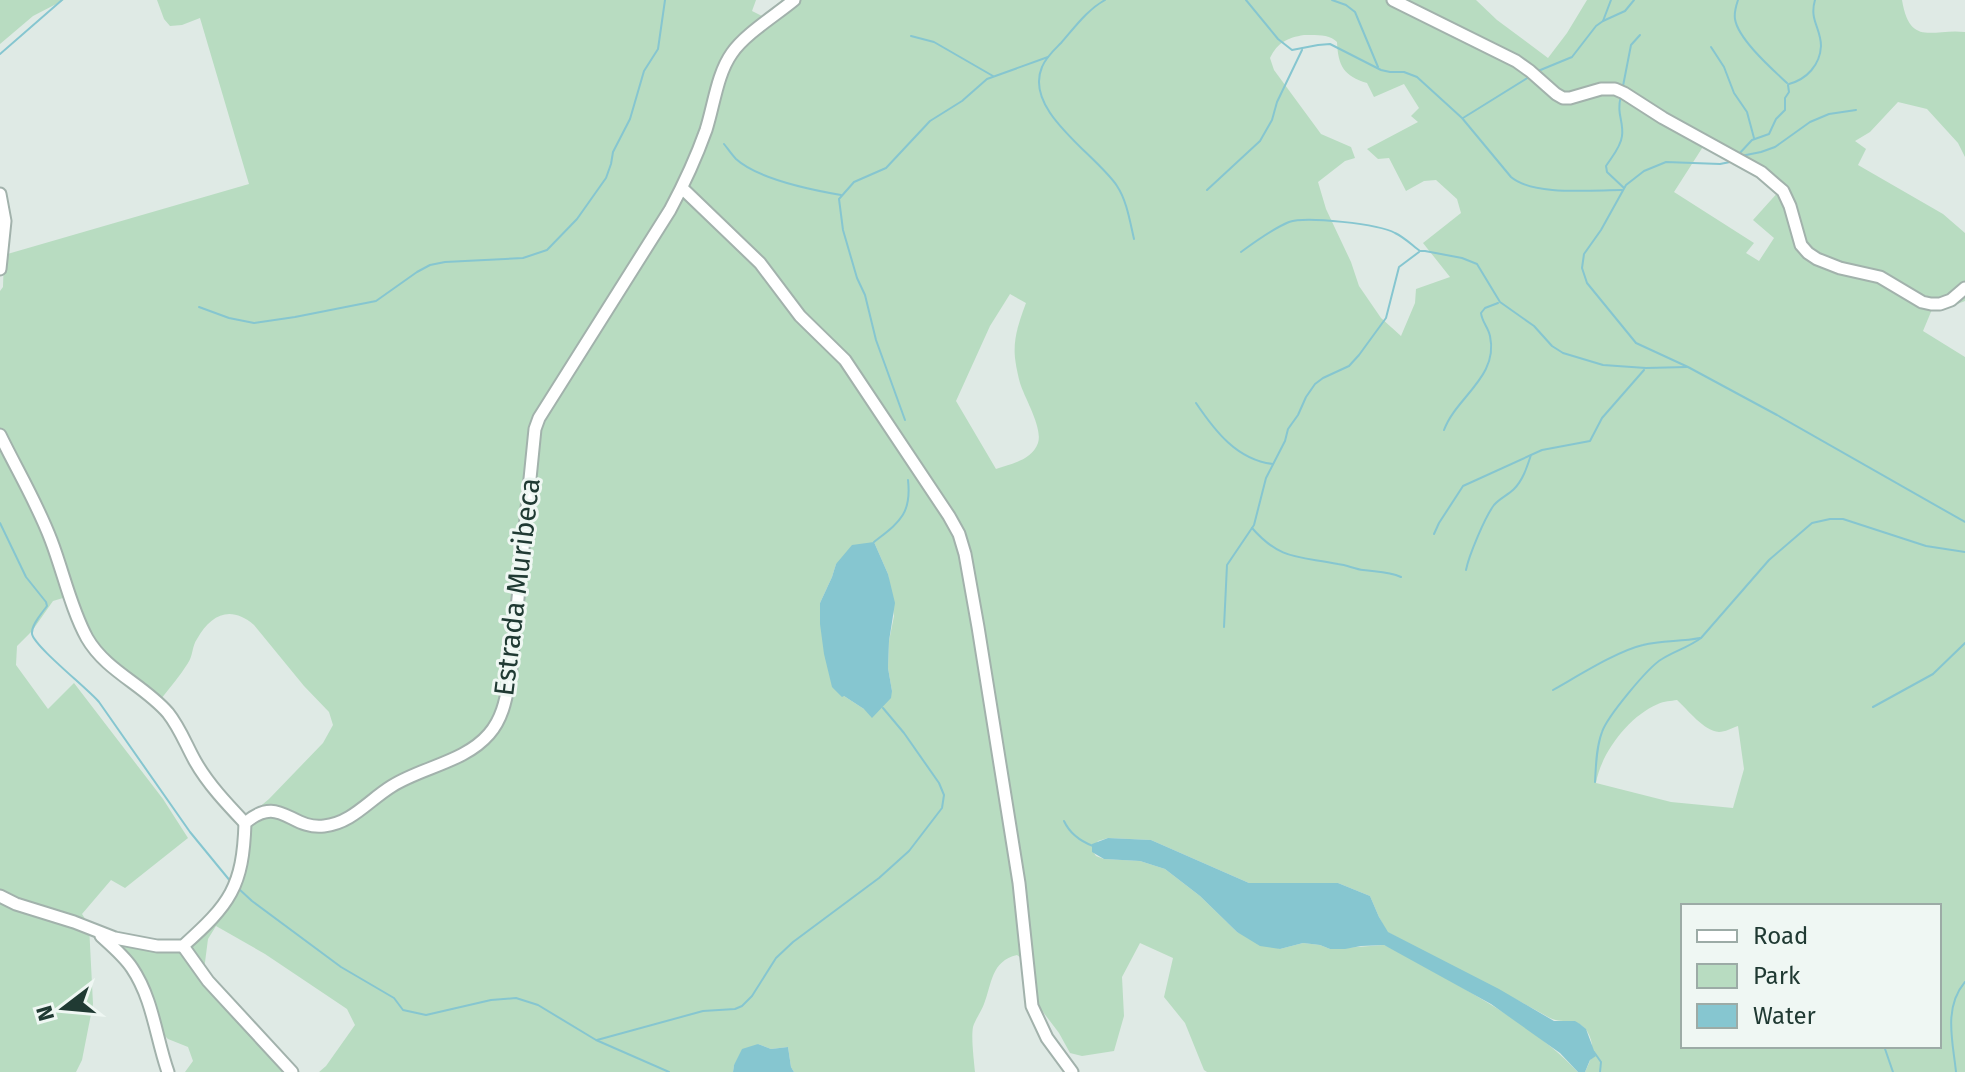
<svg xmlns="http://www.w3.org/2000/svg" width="1965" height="1072" font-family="'Fira Sans',sans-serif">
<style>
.green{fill:#b8dcc1;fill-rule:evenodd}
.water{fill:#86c6d0}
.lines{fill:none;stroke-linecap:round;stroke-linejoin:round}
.stream{stroke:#86c6d0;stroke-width:2}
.minor-casing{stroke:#a2b2ac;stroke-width:15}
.minor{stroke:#fff;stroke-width:11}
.labels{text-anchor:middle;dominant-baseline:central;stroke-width:6;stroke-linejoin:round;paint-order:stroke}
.street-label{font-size:28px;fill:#203a33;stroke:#eff7f3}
</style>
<rect width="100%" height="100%" fill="#dfeae5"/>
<g class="green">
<path d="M0,0H64L33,16L0,44Z"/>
<path d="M157,0H756L752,11L762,16L782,0H1476L1497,20L1548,58L1567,33L1587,0H1902C1910,48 1933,28 1965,32V157L1958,143L1927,109L1898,102L1870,132L1855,141L1866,149L1858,165L1943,214L1965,233V301L1952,306L1933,307L1923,331L1965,357V1072H1585C1592,1058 1596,1046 1587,1031C1577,1016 1561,1025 1548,1017C1495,987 1441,961 1387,932L1379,917L1370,896L1338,883H1249L1151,840L1108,838L1098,841L1092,850L1096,856L1104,859L1140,861L1165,869L1200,896L1237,932L1280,949L1303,943L1320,945L1330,949L1384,945L1395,950C1458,986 1527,1019 1578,1072H1207L1204,1070L1185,1023L1164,997L1173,958L1140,943L1122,977L1124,1016L1114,1051L1082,1056L1070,1053L1059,1033L1040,1008L1035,986L1025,961L1017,955C991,961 992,984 984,1004C981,1012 975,1020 973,1027C971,1038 974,1061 975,1072H794L791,1067L788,1047L771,1049L758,1044L734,1065L733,1072H319L326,1066L355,1025L347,1009L265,954L216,926L208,939L204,970L294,1072H185L193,1061L188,1047L168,1039L159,1030L111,935L177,945L218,910L230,885L251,814L269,799L323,743L333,725L329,712L304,686L254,625C231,605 211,614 197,639C192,646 193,656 188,663C180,676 170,687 161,699L113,668L73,607L63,598L53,601L32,631L17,646L16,665L48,709L74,683L163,799L188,838L125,888L111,880L82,914L89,925L93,1004L82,1060L76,1072H0V291L3,287L4,255L249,184L200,18L182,25L170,26L164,19ZM1304,35C1315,35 1330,34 1337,42C1338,66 1344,76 1367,83L1374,97L1404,84L1419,108L1411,116L1418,122L1367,149L1378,159L1389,158L1406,191L1424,181L1436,180L1457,199L1461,213L1423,243L1450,277L1416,289L1415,303L1401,336L1381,318L1359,286L1351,262L1326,209L1318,182L1345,161L1355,158L1351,147L1321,134L1274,70L1270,58C1278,42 1287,38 1304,35ZM1706,142L1781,189L1753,220L1774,238L1759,261L1746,253L1754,243L1674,192ZM1010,294L1026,303C1019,322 1013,338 1015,358C1016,366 1018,376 1020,383C1025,399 1043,428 1038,443C1032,460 1011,464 996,469L956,401L990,326ZM874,542L888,574L894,616L889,641L888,668L892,691L864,709L844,696L820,603L832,577L836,564ZM1677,700C1688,710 1704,731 1719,732C1725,732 1732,728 1738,726L1744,769L1733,808L1671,802L1596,783C1601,753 1629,716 1658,704C1664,701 1671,701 1677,700ZM1683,906H1939V1046H1683Z"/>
</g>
<g class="water">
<path d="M874,542L888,574L895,603L889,641L888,668L892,691L891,698L872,718L864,709L844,696L842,697L832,687L824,654L820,624V603L832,577L836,564L852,545Z"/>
<path d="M1108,838L1151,840L1249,883H1338L1370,896L1379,917L1388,932L1499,989L1554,1021H1575L1580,1024L1586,1029L1596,1056L1590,1060L1585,1072H1578L1560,1053L1491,1004L1384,945L1361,946L1345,949H1330L1320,945L1303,943L1280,949L1260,946L1237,932L1200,896L1165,869L1140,861L1104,859L1092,852V844Z"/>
<path d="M758,1044L771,1049L788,1047L791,1067L794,1072H733L734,1065L742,1049Z"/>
</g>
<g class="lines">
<g class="stream">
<path d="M1105,0C1087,10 1075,27 1061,43C1054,50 1046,57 1042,67C1023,111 1097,155 1117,186C1127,201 1130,222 1134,239"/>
<path d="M1246,0L1278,39L1292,50L1318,45L1330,44L1381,70L1390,72H1404L1417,77L1462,118L1511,177C1533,196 1592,190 1622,190"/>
<path d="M1332,0L1346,5L1355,12L1378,67"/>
<path d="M1738,0C1736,6 1734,13 1735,19C1738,39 1772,69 1787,83"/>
<path d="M1603,21L1611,0"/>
<path d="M911,36L934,42L993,76"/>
<path d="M1711,47L1724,67L1734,93L1747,112L1754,138"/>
<path d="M0,54L62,0"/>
<path d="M1538,71L1572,57L1596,26L1603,21L1625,11L1634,0"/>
<path d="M1789,84C1807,79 1820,65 1821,46C1821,28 1809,20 1815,0"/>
<path d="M1623,86L1631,45L1640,35"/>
<path d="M1621,96C1616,114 1624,121 1622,136C1621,147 1611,158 1606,166L1607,172L1624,188"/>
<path d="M1463,118L1529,77"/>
<path d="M724,144C728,149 732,155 736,159C758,179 812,190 841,195"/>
<path d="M1738,155L1752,140L1769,134L1776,119L1785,110V98L1789,92L1788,85"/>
<path d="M1741,156L1761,152L1775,147L1810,122L1829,114L1856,110"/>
<path d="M1730,162L1720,164L1666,162L1644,171L1626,185L1601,230L1584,254L1582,268L1587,283L1636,343L1688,367L1777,415L1965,522"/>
<path d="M1207,190L1260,141L1272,120L1277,102L1302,50"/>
<path d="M1241,252C1256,241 1272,229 1289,222C1306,216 1379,224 1395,233C1404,237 1413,246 1420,251H1425L1462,258L1477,264L1500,302L1534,326L1552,346L1563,353L1603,365L1646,368L1687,367"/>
<path d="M199,307L229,318L254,323L295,317L376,301L417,272L430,265L445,262L523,258L547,250L577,219L606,178L611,164L613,152L630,119L644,71L658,49L665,0"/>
<path d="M1196,403C1215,431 1237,460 1273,464"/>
<path d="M905,420L876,340L865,295L857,278L843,230L839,199L854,182L886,168L930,121L962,101L987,79L1048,57"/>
<path d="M1444,430C1456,397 1499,377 1490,336C1488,327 1482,322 1481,313L1485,308L1498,303"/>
<path d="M0,523L26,577L46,602L47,606C42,613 31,625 32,634C35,647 87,688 99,702L190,832L231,882"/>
<path d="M1252,528C1281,561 1299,556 1338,564C1347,565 1355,569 1363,570C1377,572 1388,571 1401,577"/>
<path d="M1434,534L1439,523L1463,486L1542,450L1590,441L1602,418L1644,370"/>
<path d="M874,542C898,523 912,515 908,480"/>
<path d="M1466,570C1469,555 1485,517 1494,505C1499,499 1508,495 1514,489C1523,480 1527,467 1531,455"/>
<path d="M1224,627L1227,565L1254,525L1266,478L1285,441L1288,429L1298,415L1306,397L1315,384L1323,378L1349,366L1359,355L1386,318L1399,267L1419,252"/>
<path d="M1553,690C1578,676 1617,651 1643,645C1662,640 1680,642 1700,638"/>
<path d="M1873,707L1933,674L1965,643"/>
<path d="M1595,782C1596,766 1596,748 1602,732C1607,717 1648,667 1662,659C1675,651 1689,647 1701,638L1769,560L1812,523L1830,519H1843L1926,546L1965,552"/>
<path d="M1064,821C1070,834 1080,841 1093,846"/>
<path d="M239,889L252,901L341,967L394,998L403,1010L426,1015L491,1000L516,998L538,1005L596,1040L669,1072"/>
<path d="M597,1040L703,1011L735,1009L742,1006L752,996L776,958L793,942L879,878L909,851L942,808L944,795L939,783L904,733L883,708"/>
<path d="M1884,1046L1893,1072"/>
<path d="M1594,1052L1601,1062L1600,1072"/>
<path d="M1956,1072C1953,1042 1943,1008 1965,982"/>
</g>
<g class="minor-casing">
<g id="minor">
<path d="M1393,0L1516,61L1530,71L1556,94L1563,98H1570L1601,89H1615L1624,93L1663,118L1761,172L1783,191L1790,206L1801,245L1808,253L1817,259L1840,268L1880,277L1922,302L1931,304H1940L1951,300L1965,288"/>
<path d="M682,188L760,263L800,316L845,360L949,516L959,534L965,554L978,627L1019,883L1032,1006L1047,1038L1072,1072"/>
<path d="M0,194L5,221L0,269"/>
<path d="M0,435C17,470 37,503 51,540C63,571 71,609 87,638C106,671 144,685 168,713C180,728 186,745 195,761C208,784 227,804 245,823"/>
<path d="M0,896L16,904L74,922L115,938L157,946H183C230,904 243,887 245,823C280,793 290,830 324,826C352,823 369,800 392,786C422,767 465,762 489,734C503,718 506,698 510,678L535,429L539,418L670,210C684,184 696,158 706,130C714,105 717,74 732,53C745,34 776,15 794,0"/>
<path d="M101,936C112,946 124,956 132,968C153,999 156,1038 168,1072"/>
<path d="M183,946L208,981L292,1072"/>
</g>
</g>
<use href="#minor" class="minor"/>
</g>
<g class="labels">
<g class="street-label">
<text transform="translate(517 587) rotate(-83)">Estrada Muribeca</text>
</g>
</g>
<rect x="1681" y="904" width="260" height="144" fill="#eff7f3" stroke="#9caba6" stroke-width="2"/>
<rect x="1697" y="930" width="40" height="12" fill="#ffffff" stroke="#9caba6" stroke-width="2"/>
<text x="1753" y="944" font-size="24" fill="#203a33">Road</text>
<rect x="1697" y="964" width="40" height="24" fill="#b8dcc1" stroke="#9caba6" stroke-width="2"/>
<text x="1753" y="984" font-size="24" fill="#203a33">Park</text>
<rect x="1697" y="1004" width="40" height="24" fill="#86c6d0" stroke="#9caba6" stroke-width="2"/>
<text x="1753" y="1024" font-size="24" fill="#203a33">Water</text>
<g transform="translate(64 1008) rotate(254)" stroke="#eff7f3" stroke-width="6" paint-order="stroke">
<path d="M0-6L14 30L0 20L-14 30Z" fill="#203a33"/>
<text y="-12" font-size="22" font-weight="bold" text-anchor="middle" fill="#203a33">N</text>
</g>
</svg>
